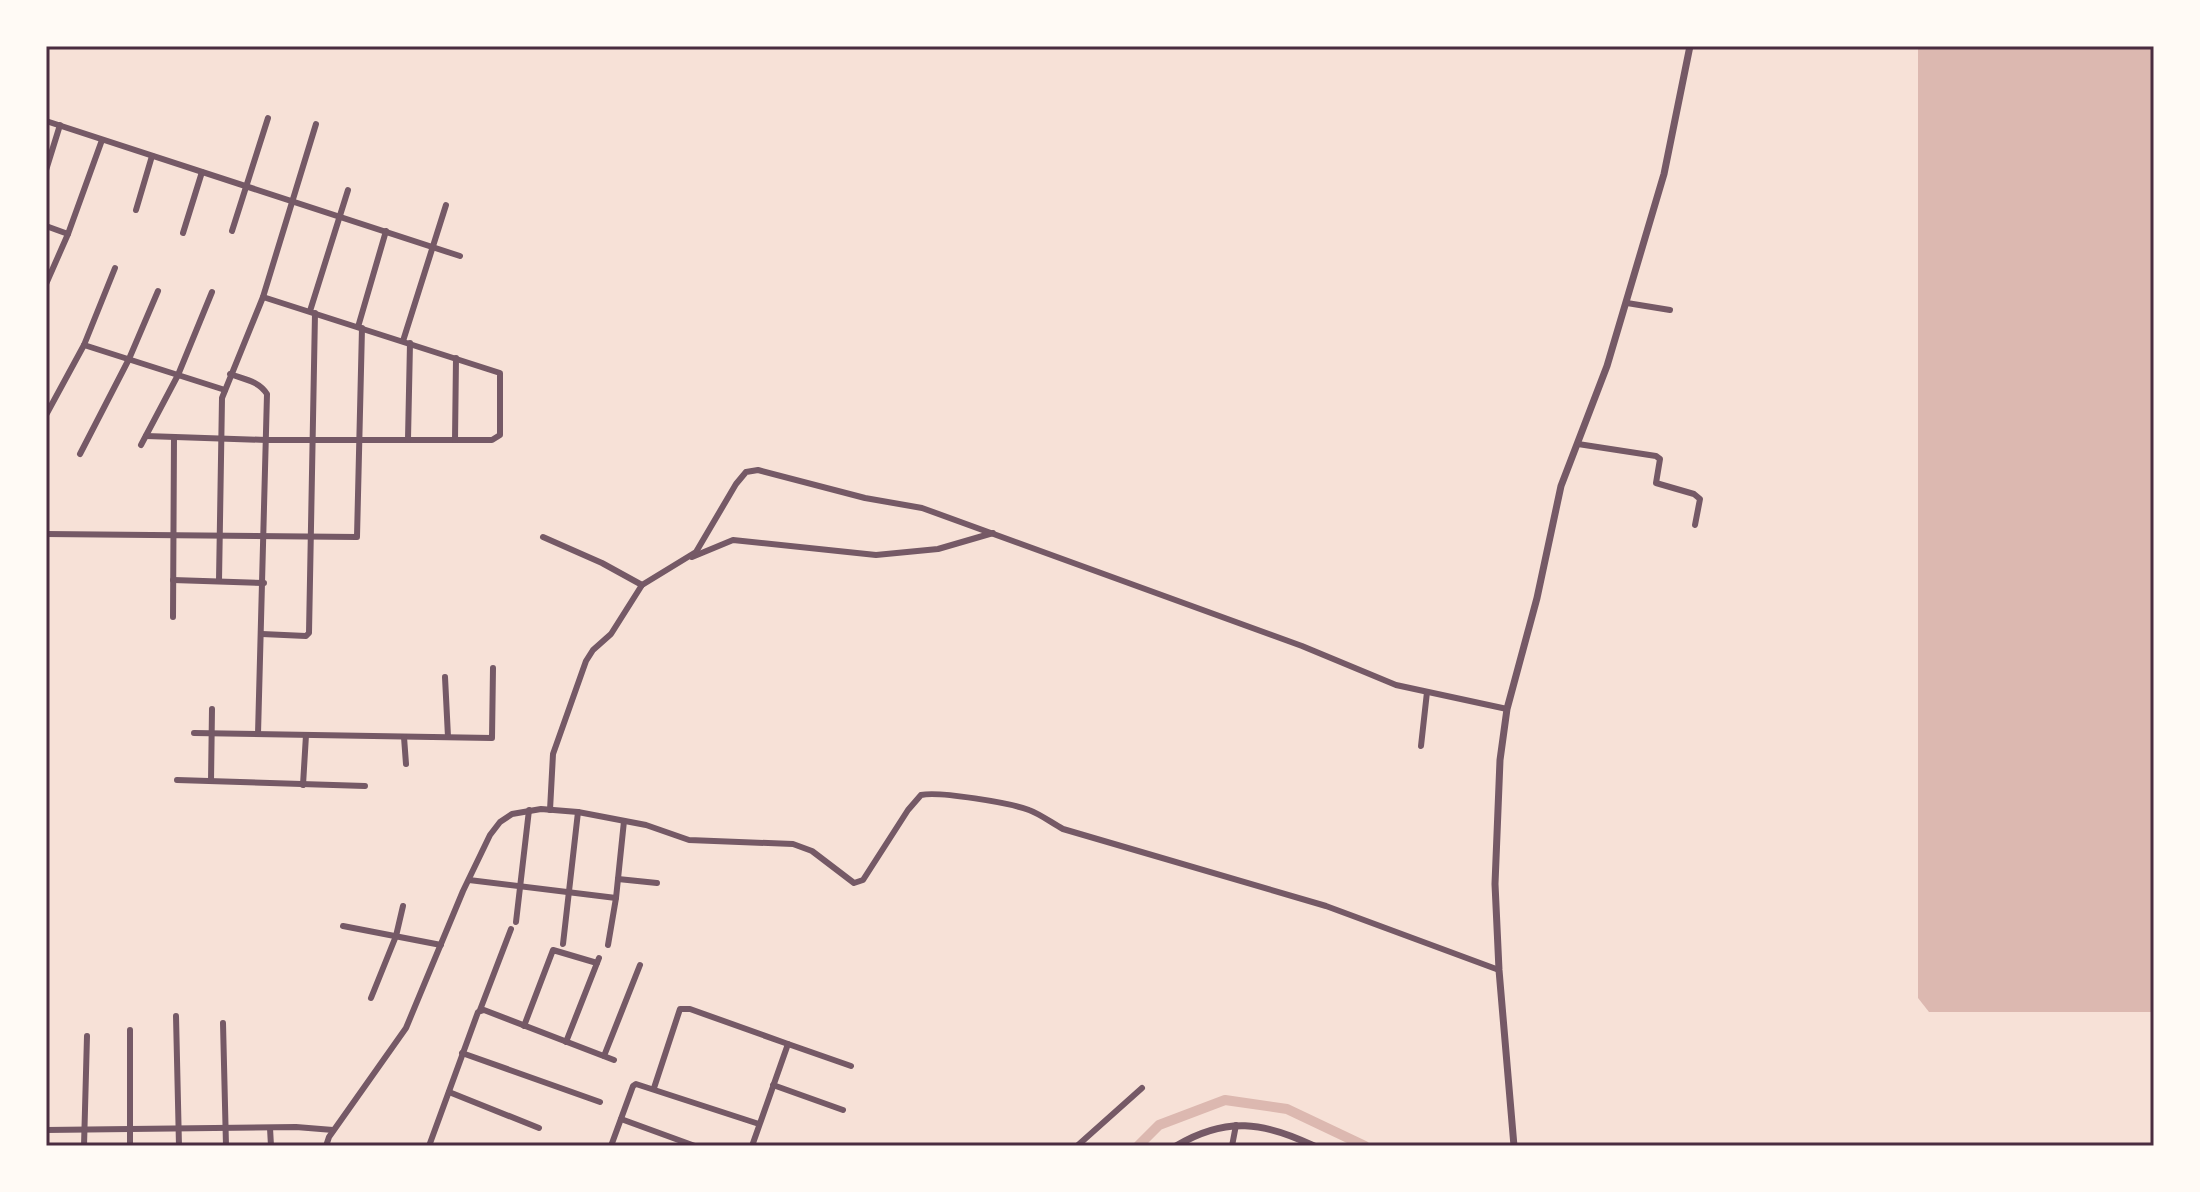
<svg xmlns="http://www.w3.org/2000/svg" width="2200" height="1192" font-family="'PT Sans Narrow',sans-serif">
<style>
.water{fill:#dcb8b0}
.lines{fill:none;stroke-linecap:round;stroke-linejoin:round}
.canal{stroke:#dcb8b0;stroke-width:10}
.minor{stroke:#755966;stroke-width:6}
.tertiary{stroke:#755966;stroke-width:7}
.neatline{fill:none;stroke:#4a2c40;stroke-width:3}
</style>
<rect width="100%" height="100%" fill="#f7e1d7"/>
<path class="water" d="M1918,46H2154V1012H1929L1918,998Z"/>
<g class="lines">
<path class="canal" d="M1138,1146L1159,1125L1225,1100L1287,1109L1365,1146"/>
<g class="minor">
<path d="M46,121L460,256"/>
<path d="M46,170L60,125"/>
<path d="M136,210L152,156"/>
<path d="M46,226L68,234"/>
<path d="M232,231L268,118"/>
<path d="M183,233L202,172"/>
<path d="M46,284L68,234L102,140"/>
<path d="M1627,303L1670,310"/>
<path d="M310,311L348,190"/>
<path d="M358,327L386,231"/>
<path d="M403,341L446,205"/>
<path d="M84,345L178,375L212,292"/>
<path d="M230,374C244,379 259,381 267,394L258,734"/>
<path d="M46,415L84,345L115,268"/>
<path d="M146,436L266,440H492L500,435V373L263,297"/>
<path d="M408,439L410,343"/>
<path d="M455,440L456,358"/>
<path d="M1578,444L1656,456L1660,459L1656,483L1694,494L1700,499L1695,525"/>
<path d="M141,445L178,375L225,390"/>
<path d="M80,454L129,359L158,291"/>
<path d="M46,534L357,537L362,328"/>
<path d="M543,537L602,563L642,585"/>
<path d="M692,557L733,540L876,555L938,549L993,533"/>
<path d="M173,580L264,583"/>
<path d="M219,581L222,398L263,297L316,124"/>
<path d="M173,617L174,437"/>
<path d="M262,634L306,636L309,633L315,313"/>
<path d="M445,677L448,737"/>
<path d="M194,733L492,738L493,668"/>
<path d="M404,737L406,764"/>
<path d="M1421,746L1427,692"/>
<path d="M177,780L365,786"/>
<path d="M211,781L212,709"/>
<path d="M303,785L306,735"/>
<path d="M550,810L553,754L586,661L593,650L611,634L642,585L696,552L736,484L746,472L758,470L865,498L922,508L1302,646L1396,685L1507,709"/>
<path d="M618,879L657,883"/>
<path d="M469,880L616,898"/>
<path d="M516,922L529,810"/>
<path d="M343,926L441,945"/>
<path d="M563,944L578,812"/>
<path d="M608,945L616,898L624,821"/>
<path d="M371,998L396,936L403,906"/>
<path d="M480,1010L511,929"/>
<path d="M176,1016L179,1146"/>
<path d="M223,1023L226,1146"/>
<path d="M524,1026L553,950L597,963"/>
<path d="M566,1042L599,958"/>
<path d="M462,1053L600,1102"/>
<path d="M604,1056L640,965"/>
<path d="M773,1085L843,1110"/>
<path d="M654,1088L680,1009H690L788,1044"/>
<path d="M449,1092L539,1128"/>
<path d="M621,1119L695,1146"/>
<path d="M270,1128L271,1146"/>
<path d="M46,1130L296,1127L333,1130"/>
<path d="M84,1146L87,1036"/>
<path d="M130,1146V1030"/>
<path d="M326,1146L329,1137L406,1028L463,891L490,835L500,822L512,814L541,809L578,812L646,825L689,840L793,844L812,851L854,883L863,880L908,810L921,795C939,791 1011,803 1029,810C1040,814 1052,823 1063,829L1326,906L1499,970"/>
<path d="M429,1146L478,1012L484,1010L614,1060"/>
<path d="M611,1146L633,1086L636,1084L759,1124"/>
<path d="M752,1146L788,1044L851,1066"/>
<path d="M1077,1146L1142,1088"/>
<path d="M1232,1146L1236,1125"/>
</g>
<g class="tertiary">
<path d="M1176,1146C1226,1116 1264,1122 1314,1146"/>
<path d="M1514,1146L1499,970L1495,884L1500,760L1507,709L1537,598L1561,486L1607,366L1664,174L1690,46"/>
</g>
</g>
<rect width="2200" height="1192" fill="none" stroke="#fffaf5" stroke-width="96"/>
<rect x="48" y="48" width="2104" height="1096" class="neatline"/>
</svg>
